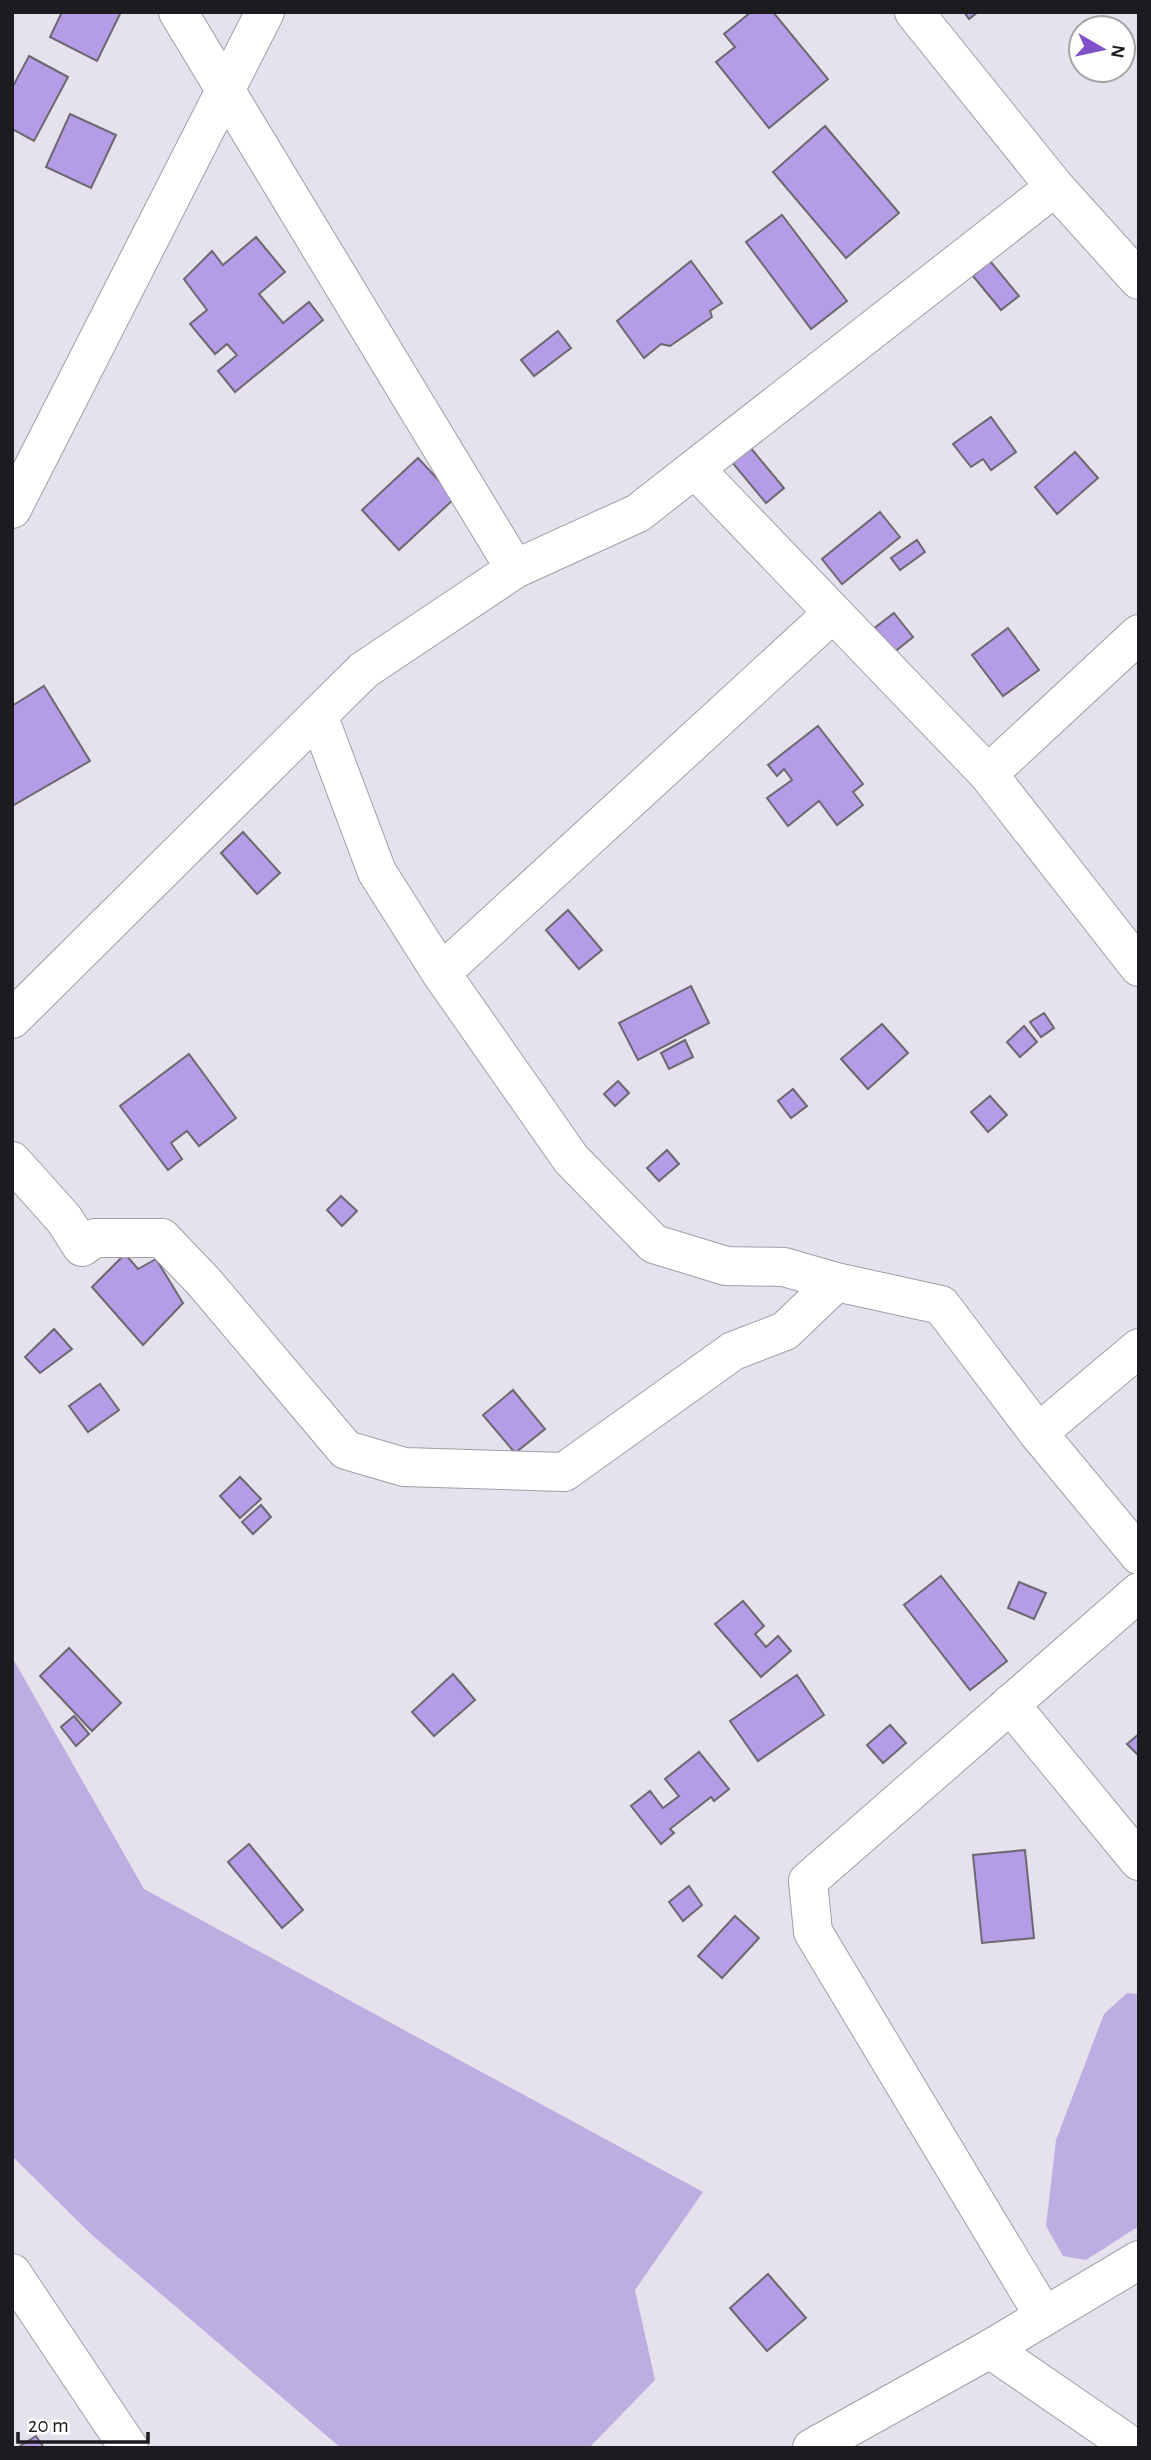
<svg xmlns="http://www.w3.org/2000/svg" width="1151" height="2460" font-family="'Alegreya Sans',sans-serif">
<style>
.green{fill:#bdaee1}
.building{fill:#b49de6;stroke:#6b6871;stroke-width:2}
.lines{fill:none;stroke-linecap:round;stroke-linejoin:round}
.minor-casing{stroke:#a19ea8;stroke-width:40}
.minor{stroke:#fff;stroke-width:38}
</style>
<rect width="100%" height="100%" fill="#e5e2ed"/>
<g class="green">
<path d="M12,1657L144,1889L703,2192L635,2290L655,2380L589,2448H341L92,2235L12,2156Z"/>
<path d="M1127,1993L1139,1994V2226L1086,2260L1063,2256L1046,2226L1056,2140L1104,2014Z"/>
</g>
<g class="building">
<path d="M62,12H121L97,61L50,37Z"/>
<path d="M751,12H773L828,79L769,128L716,62L735,47L724,34Z"/>
<path d="M964,12H978L969,19Z"/>
<path d="M29,56L68,77L34,141L12,129V88Z"/>
<path d="M70,114L116,135L91,188L46,167Z"/>
<path d="M825,126L899,213L846,258L773,172Z"/>
<path d="M782,215L847,301L811,329L746,242Z"/>
<path d="M256,237L285,272L259,294L283,323L309,302L323,320L235,392L218,371L237,355L227,344L215,354L190,324L207,310L184,279L212,251L223,265Z"/>
<path d="M691,261L722,303L710,311L712,317L670,346L661,344L644,358L617,321Z"/>
<path d="M990,261L1019,296L1001,310L973,276Z"/>
<path d="M558,331L571,348L534,376L521,360Z"/>
<path d="M991,417L1016,452L991,470L983,459L971,467L953,444Z"/>
<path d="M749,446L784,488L766,503L731,461Z"/>
<path d="M1075,452L1098,478L1057,514L1035,487Z"/>
<path d="M418,458L455,498L399,550L362,510Z"/>
<path d="M880,512L900,537L842,584L822,559Z"/>
<path d="M917,540L925,552L900,570L891,558Z"/>
<path d="M894,613L913,637L887,658L868,633Z"/>
<path d="M1008,628L1039,670L1003,696L972,655Z"/>
<path d="M44,686L90,761L12,806V706Z"/>
<path d="M818,726L863,784L853,792L863,805L837,825L819,801L788,826L767,798L792,780L784,769L777,776L768,765Z"/>
<path d="M243,832L280,873L257,894L221,853Z"/>
<path d="M568,910L602,950L579,969L546,930Z"/>
<path d="M691,986L709,1023L638,1060L619,1023Z"/>
<path d="M1044,1013L1054,1028L1041,1037L1030,1022Z"/>
<path d="M882,1024L908,1053L868,1089L841,1059Z"/>
<path d="M1024,1026L1037,1042L1020,1057L1007,1042Z"/>
<path d="M685,1040L693,1057L669,1069L661,1053Z"/>
<path d="M189,1054L236,1118L199,1146L187,1131L171,1143L182,1159L168,1170L120,1106Z"/>
<path d="M618,1081L629,1093L615,1106L604,1094Z"/>
<path d="M793,1089L807,1106L791,1118L778,1101Z"/>
<path d="M990,1096L1007,1115L988,1132L971,1112Z"/>
<path d="M667,1150L679,1164L659,1181L647,1168Z"/>
<path d="M341,1196L357,1211L342,1226L327,1210Z"/>
<path d="M125,1254L138,1269L156,1259L183,1303L143,1345L92,1287Z"/>
<path d="M54,1329L72,1349L40,1373L25,1357Z"/>
<path d="M100,1384L119,1410L88,1432L69,1406Z"/>
<path d="M513,1390L545,1429L515,1453L483,1415Z"/>
<path d="M240,1477L261,1499L240,1518L220,1496Z"/>
<path d="M261,1505L271,1517L253,1534L242,1522Z"/>
<path d="M941,1576L1007,1661L970,1690L904,1605Z"/>
<path d="M1019,1582L1046,1593L1034,1619L1008,1608Z"/>
<path d="M743,1601L764,1626L755,1634L766,1647L778,1636L791,1651L761,1677L715,1624Z"/>
<path d="M69,1648L121,1703L92,1731L40,1676Z"/>
<path d="M453,1674L475,1700L434,1736L412,1712Z"/>
<path d="M797,1675L824,1715L758,1761L730,1721Z"/>
<path d="M74,1716L89,1734L76,1746L61,1727Z"/>
<path d="M890,1725L906,1743L883,1763L867,1745Z"/>
<path d="M1139,1734V1756L1127,1744Z"/>
<path d="M699,1752L729,1789L714,1801L711,1797L670,1829L674,1833L661,1844L631,1806L650,1791L663,1808L679,1796L665,1779Z"/>
<path d="M249,1844L303,1910L282,1928L228,1862Z"/>
<path d="M1025,1850L1034,1938L982,1943L973,1855Z"/>
<path d="M689,1886L702,1905L683,1921L669,1902Z"/>
<path d="M735,1916L759,1938L722,1978L698,1956Z"/>
<path d="M768,2274L806,2318L767,2351L730,2308Z"/>
<path d="M36,2436L44,2448H21L20,2446Z"/>
</g>
<g class="lines">
<g class="minor-casing">
<g id="minor">
<path d="M178,12L515,569"/>
<path d="M914,12L1055,187L1139,280"/>
<path d="M695,469L988,774L1139,967"/>
<path d="M12,509L265,12"/>
<path d="M318,715L377,872L441,973L571,1159L654,1244L726,1266L784,1267L836,1282L941,1305L1038,1433L1139,1555"/>
<path d="M988,774L1139,634"/>
<path d="M441,973L833,613"/>
<path d="M12,1019L364,670L515,569L638,513L1055,187"/>
<path d="M12,1161L64,1219L82,1247L95,1238H162L204,1282L346,1450L404,1467L564,1472L733,1351L785,1331L836,1282"/>
<path d="M1038,1433L1139,1348"/>
<path d="M1010,1704L1139,1861"/>
<path d="M12,2273L129,2448"/>
<path d="M1044,2316L813,1932L808,1881L1139,1592"/>
<path d="M990,2349L1134,2448"/>
<path d="M812,2448L990,2349L1139,2260"/>
</g>
</g>
<use href="#minor" class="minor"/>
</g>
<rect width="1151" height="2460" fill="none" stroke="#1c1b1f" stroke-width="28"/>
<g transform="translate(1102 49) rotate(99)"><circle r="33" fill="#ffffff" stroke="#a4a4a5" stroke-width="2"/>
<path d="M0-5L12 26L0 18L-12 26Z" fill="#8051c9"/>
<text y="-10" font-size="19" font-weight="bold" text-anchor="middle" fill="#1c1b1f">N</text>
</g>
<path d="M18 2432v10h130v-10" fill="none" stroke="#1c1b1f" stroke-width="3.5"/>
<text x="28" y="2432" font-size="21" fill="#1c1b1f" stroke="#ffffff" stroke-width="5" paint-order="stroke">20 m</text>
</svg>
